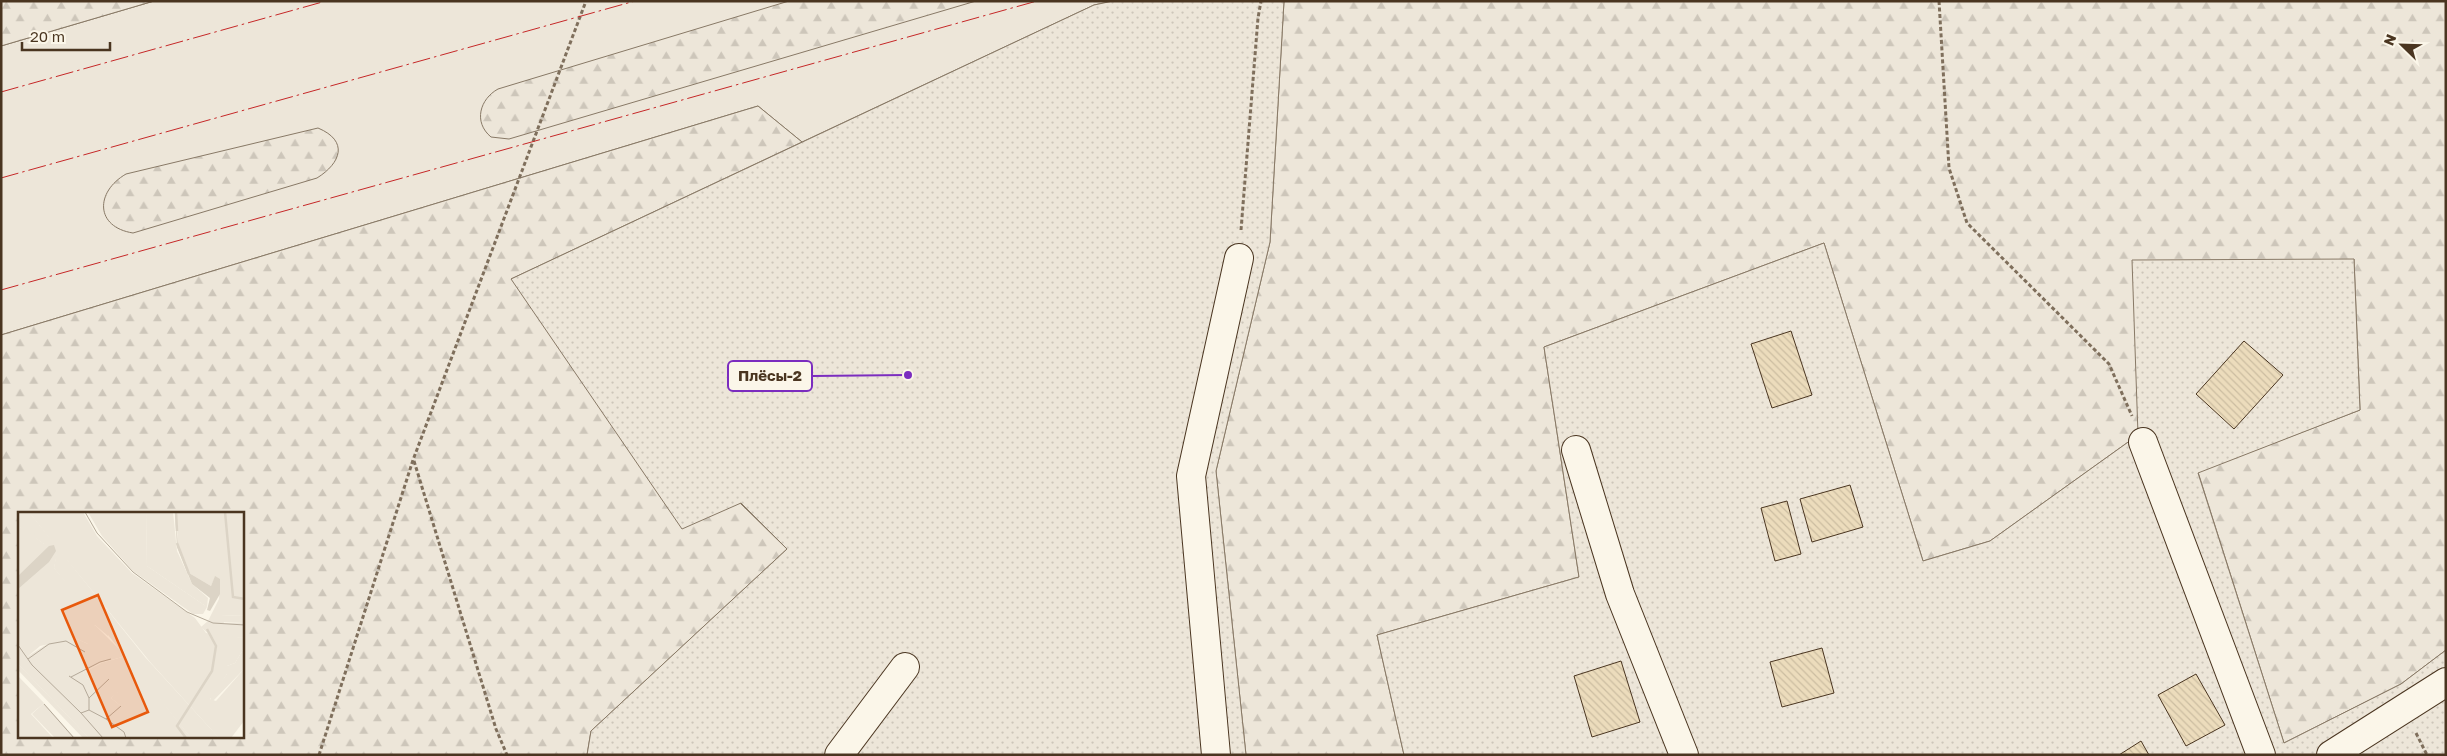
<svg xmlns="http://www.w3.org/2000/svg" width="2447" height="756" font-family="'Golos Text',sans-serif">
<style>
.grass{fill:#ede6d9;stroke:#887966}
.forest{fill:url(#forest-firs);stroke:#887966;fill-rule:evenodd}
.garden{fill:url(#garden-dots);stroke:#887966}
.building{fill:url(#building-back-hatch);stroke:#4a3520}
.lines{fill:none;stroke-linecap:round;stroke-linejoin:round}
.minor-casing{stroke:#4a3520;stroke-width:30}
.path{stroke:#7f6f5c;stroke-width:3;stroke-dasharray:4 2.5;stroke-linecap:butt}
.minor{stroke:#fbf6e9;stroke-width:28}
.power{stroke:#c62828;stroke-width:1;stroke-dasharray:18 4 2.5 4;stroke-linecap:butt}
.inset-river{fill:none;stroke:#dcd4c6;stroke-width:2.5}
.inset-road{fill:none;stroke:#b4a999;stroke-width:1}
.view{fill:#e8590c;fill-opacity:0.15;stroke:#e8590c;stroke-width:2.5}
.inset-edge{fill:none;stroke:#4a3520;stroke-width:2.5}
.leader{fill:none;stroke:#7b2cbf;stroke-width:2}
.callout-dot{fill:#7b2cbf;stroke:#fbf6e9;stroke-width:2}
.callout{fill:#fbf6e9;stroke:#7b2cbf;stroke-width:2}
.callout-label{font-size:15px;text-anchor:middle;font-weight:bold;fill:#4a3520}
</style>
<defs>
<pattern id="forest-firs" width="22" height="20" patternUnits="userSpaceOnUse" patternTransform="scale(1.25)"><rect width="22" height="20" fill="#ede6d9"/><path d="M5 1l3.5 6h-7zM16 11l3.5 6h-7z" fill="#cdc6ba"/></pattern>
<pattern id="garden-dots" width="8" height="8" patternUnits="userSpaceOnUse" patternTransform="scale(1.25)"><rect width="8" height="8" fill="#ede6d9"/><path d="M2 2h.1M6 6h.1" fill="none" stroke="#cdc6ba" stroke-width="1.8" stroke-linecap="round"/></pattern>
<pattern id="building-back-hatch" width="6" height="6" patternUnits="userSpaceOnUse" patternTransform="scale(1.25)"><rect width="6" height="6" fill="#ecdcbc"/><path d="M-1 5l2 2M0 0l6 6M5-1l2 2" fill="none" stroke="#ccbda1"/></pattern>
</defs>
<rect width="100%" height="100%" fill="#fbf6e9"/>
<path class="grass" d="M154,1H1113L1094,5L802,142L758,106L1,335V46Z"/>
<g class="forest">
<path d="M1,1H154L1,46Z"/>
<path d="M789,1H976L509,139L491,137C473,122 480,99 498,89Z"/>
<path d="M1284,1H2446V650L2401,684L2284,743L2198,472L2360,410L2354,259L2138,435L1990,541L1923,561L1824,243L1544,347L1579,577L1377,635L1404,755H1246L1216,471L1270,242Z"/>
<path d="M758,106L802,142L511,279L787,549L591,731L587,755H1V335ZM19,514H242V737H19Z"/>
<path d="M318,128C349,141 341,163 317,178L133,233C95,227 95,192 126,174Z"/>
</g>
<g class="garden">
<path d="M1113,1H1284L1270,242L1216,471L1246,755H587L591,731L787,549L741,503L682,529L511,279L1094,5Z"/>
<path d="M1824,243L1923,561L1990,541L2138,435L2132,260L2354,259L2360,410L2198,473L2284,743L2401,684L2446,650V755H1404L1377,635L1579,577L1544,347Z"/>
</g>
<g class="building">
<path d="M1791,331L1812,395L1772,408L1751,344Z"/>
<path d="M2244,341L2283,375L2234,429L2196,394Z"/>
<path d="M1850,485L1863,527L1812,542L1800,499Z"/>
<path d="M1787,501L1801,554L1775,561L1761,508Z"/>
<path d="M1822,648L1834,693L1782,707L1770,662Z"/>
<path d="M1621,661L1640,722L1592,737L1574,676Z"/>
<path d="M2196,674L2225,725L2186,746L2158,695Z"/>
<path d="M2141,741L2149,755H2119Z"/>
</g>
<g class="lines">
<g class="minor-casing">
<g id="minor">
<path d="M2143,442L2261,755"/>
<path d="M1576,450L1620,594L1684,755"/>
<path d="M839,755L905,667"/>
<path d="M1216,755L1191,476L1239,258"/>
<path d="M2331,755L2446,682"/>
</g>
</g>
<g class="path">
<path d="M1939,1L1949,168L1967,223L2109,364L2132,416"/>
<path d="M1241,230L1258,18L1261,1"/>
<path d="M414,461L496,729L507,755"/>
<path d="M2416,733L2427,755"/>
<path d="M319,755L413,460L586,1"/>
</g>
<use href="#minor" class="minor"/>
<g class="power">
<path d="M1,92L326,1"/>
<path d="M1,178L635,1"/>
<path d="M1,290L1037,1"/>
</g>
</g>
<g transform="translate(18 512)">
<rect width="226" height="226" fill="#fbf6e9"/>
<path d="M0,0H11L127,145L201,226H173L36,56L39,39L37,33L26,32L0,14ZM128,0H155L159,39L174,72L190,86L189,95L129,54ZM158,0H226V104L203,103L206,111H226V126L193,124L183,115L190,109L201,87L202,69L197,65L193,74L171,61L160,33ZM226,136V157L194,190L192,185L209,162V154L217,151ZM0,152L71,226H65L0,158ZM0,164L26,191L13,202L35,226H0Z" fill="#ede6d9"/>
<path d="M11,0H65L79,24L114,61L177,106L188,121L226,126V136L217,151L209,154V162L192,187L198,189L226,157V209L213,226H201L133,151L40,37L36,56L91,121L90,124L77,113L70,132L57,126L22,134L9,145L0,131V14L14,22L12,14L17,22L14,23L26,32H36ZM70,0H128L129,54L189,95L185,102H175L115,59L84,24ZM203,103L226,104V111L203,110ZM108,144L173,226H109L91,207L103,194L93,186L105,175L70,167L65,161L83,151ZM0,166L22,189L20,196L0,184Z" fill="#ede6d9"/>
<path d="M77,113L108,144L82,151L65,161L70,167L78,162L85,170L95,164L106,175L93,186L103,194L111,190L116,201L109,204L102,198L91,207L106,217L109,226H71L0,152V131L9,145L32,130L57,126L70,132L69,126ZM26,191L57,226H37L14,202Z" fill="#ede6d9"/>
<path d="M157,0L160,33L171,61L193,74L197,64L202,67V82L192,99L189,98L192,86L174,72L159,35ZM36,33L38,39L31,50L0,77V64L31,34Z" fill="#dcd4c6"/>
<path class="inset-river" d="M158,0L159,19M207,0L215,85L227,87M159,31L171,62M168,226L159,214L194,159L198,134L189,117"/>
<path class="inset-road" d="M67,0L79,21L115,60L169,100L195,111L227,113M0,133L14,153L63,201L71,198L88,207L103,194M10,147L31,132L48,129L67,140M51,164L65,173L71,186M53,165L82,150L93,147M26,192L56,226M71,198V186L91,167M63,201L85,226M88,207L106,220L108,226"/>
<path class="view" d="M80,83L130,200L94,215L44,98Z"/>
<rect width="226" height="226" class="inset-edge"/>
</g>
<path class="leader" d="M908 375L812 376"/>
<circle class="callout-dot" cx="908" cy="375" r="5"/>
<rect class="callout" x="728" y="361" width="84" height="30" rx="5"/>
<g class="callout-label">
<text x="770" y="381">Плёсы-2</text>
</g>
<rect width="2447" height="756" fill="none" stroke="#4a3520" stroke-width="5"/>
<g transform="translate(2402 45) rotate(293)" stroke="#fbf6e9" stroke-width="4" paint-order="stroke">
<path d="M0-4L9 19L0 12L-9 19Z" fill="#4a3520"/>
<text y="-8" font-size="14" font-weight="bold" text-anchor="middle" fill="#4a3520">N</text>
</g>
<path d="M22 42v8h88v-8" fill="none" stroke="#4a3520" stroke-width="2.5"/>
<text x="30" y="42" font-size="15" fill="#4a3520" stroke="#fbf6e9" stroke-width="4" paint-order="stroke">20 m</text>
</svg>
